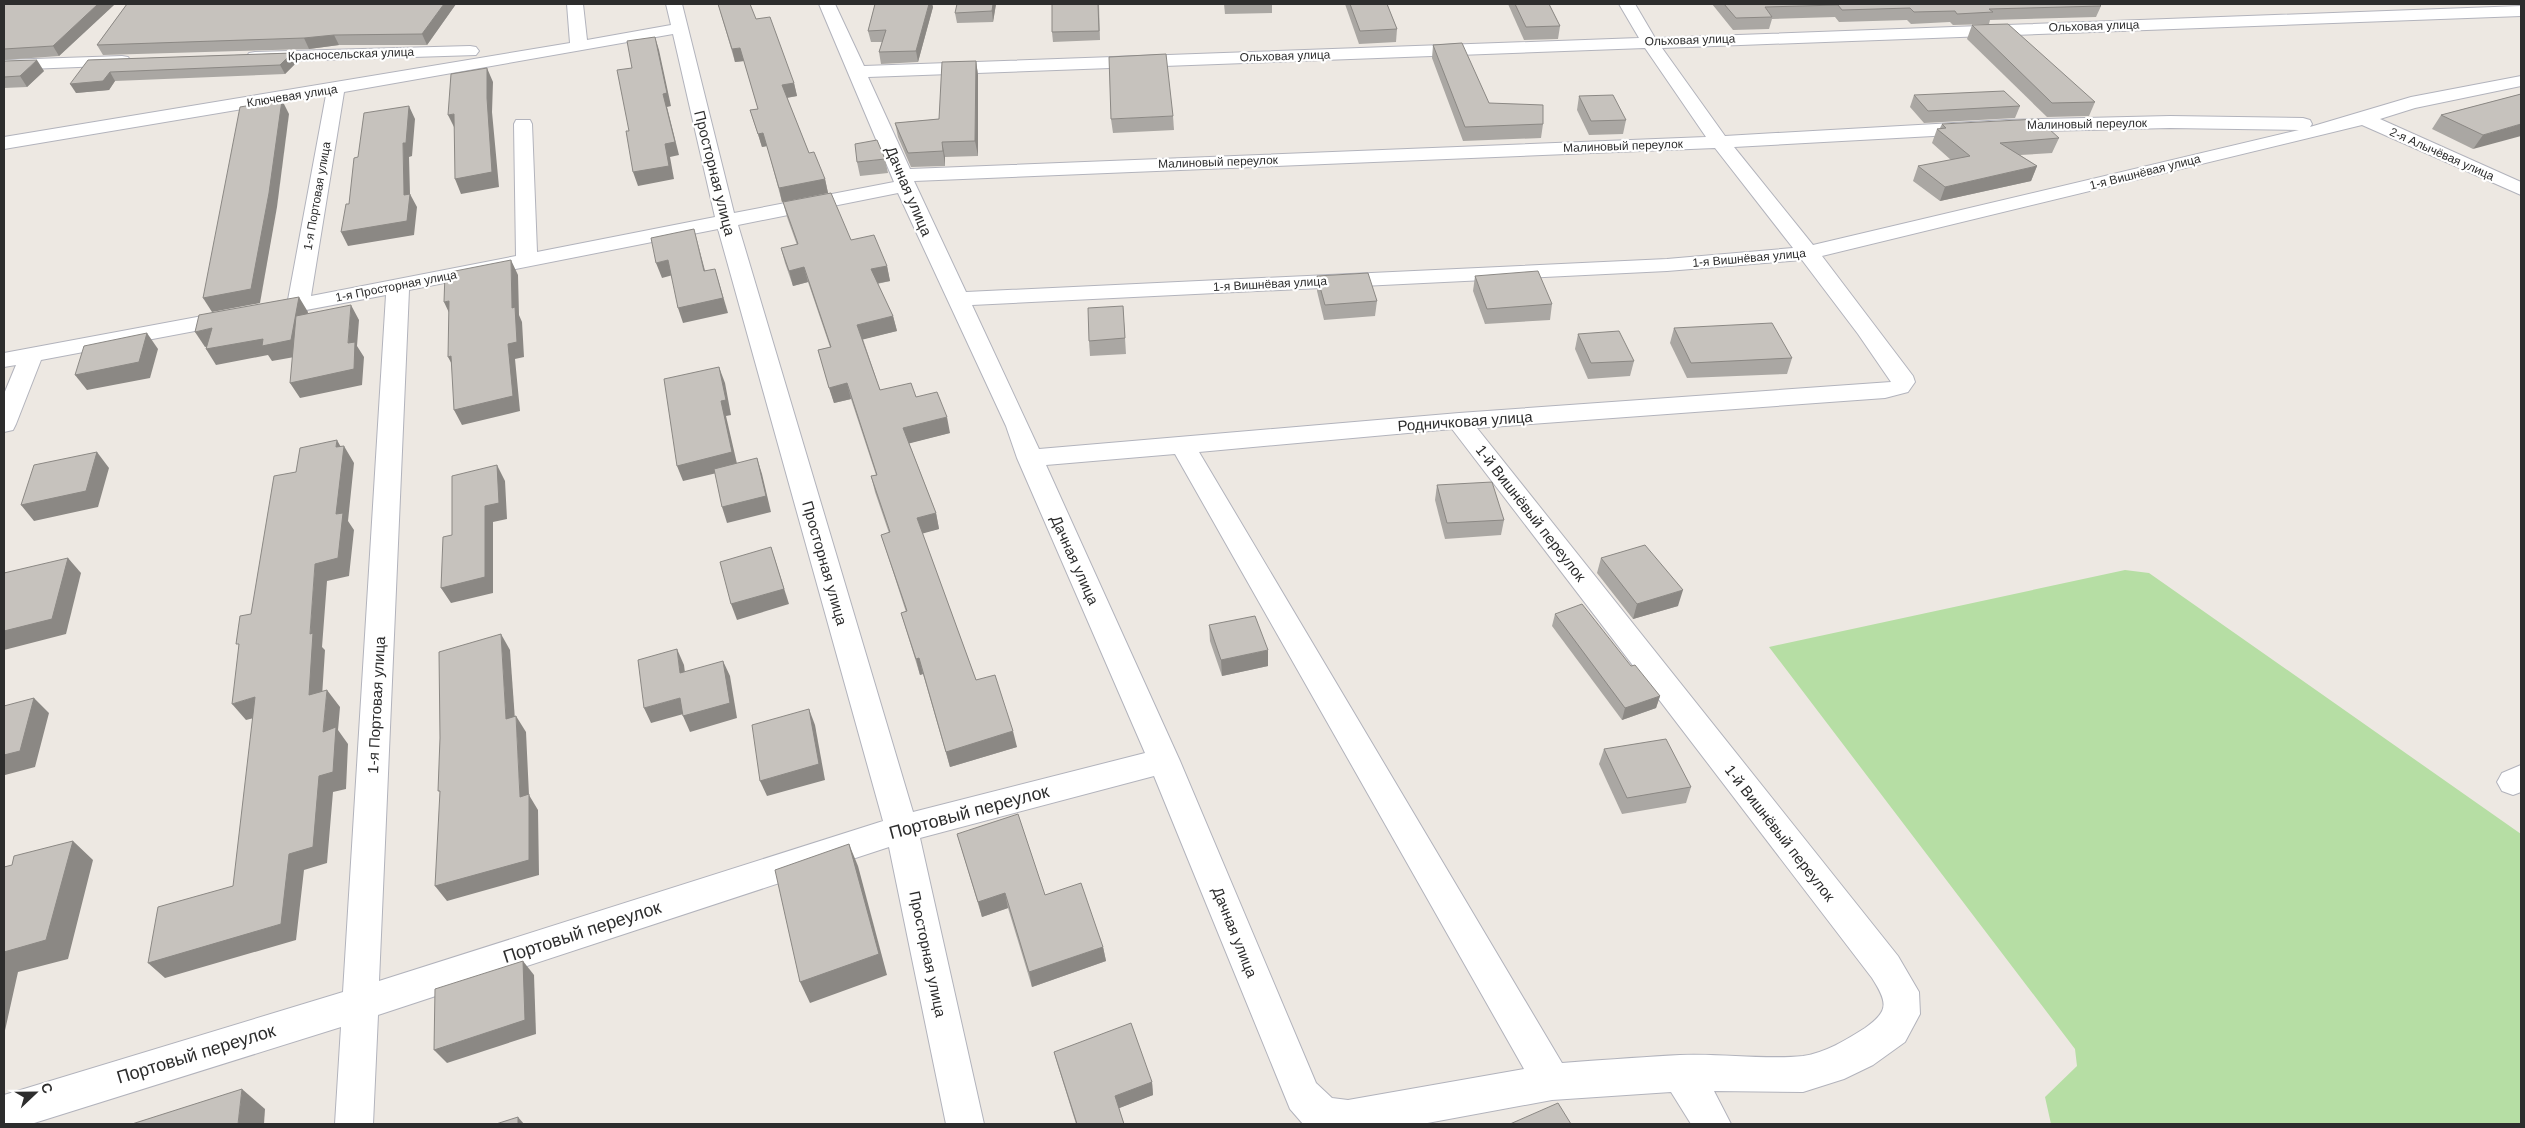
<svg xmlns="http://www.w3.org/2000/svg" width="2525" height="1128" font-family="Helvetica,sans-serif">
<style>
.green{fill:#b6dea4}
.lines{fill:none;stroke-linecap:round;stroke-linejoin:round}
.street-casing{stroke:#b2b3bc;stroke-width:2}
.street{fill:#fff;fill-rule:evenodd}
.wall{fill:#aaa7a3}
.shaded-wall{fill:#8b8884}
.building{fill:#c6c2bd;stroke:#8b8884}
.labels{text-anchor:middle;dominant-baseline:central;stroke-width:4.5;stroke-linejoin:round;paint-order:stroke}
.far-street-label{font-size:12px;fill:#2d2d2d;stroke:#fff}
.street-label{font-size:15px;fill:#2d2d2d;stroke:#fff}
.near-street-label{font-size:18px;fill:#2d2d2d;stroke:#fff}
</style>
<rect width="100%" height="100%" fill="#ede8e2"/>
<path class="green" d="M2125,570L2149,573L2521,834V1124H2051L2045,1097L2077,1066L2075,1049L1769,647Z"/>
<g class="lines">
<g class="street-casing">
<g id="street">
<path d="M567,4H583L587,40L671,25L666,4H682L734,213L894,182L819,4H835L864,66L1639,38L1619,4H1635L1655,38L2521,6V16L1662,48L1725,136L2006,120L2170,116L2303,118L2310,120L2312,124L2310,127L2411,97L2521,76V86L2415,108L2380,119L2521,182V195L2362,125L1822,256L1913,376L1915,382L1908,392L1885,398L1477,428L1898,956L1919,992L1920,1014L1905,1042L1873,1065L1844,1079L1803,1092L1714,1091L1731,1124H1691L1671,1092L1552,1100L1422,1124H1303L1290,1109L1154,776L920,838L984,1124H946L889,847L378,1015L373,1124H335L341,1027L31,1124H4V1095L343,992L386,295L41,360L16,424L13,430L4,432V394L16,365L4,367V353L288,300L326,95L4,149V137L570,43ZM673,34L715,217L537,252L532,124L530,120H516L514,124L516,256L311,296L344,92ZM1645,48L1706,137L910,169L868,77ZM2170,128L2299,130L1813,245L1734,147L2006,132ZM1715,148L1793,248L1667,259L966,292L914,181ZM898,193L1006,426L1017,458L1145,753L913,812L738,225ZM718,229L883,821L379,981L409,290ZM1802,260L1858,334L1891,382L1459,413L1039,449L972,305L1667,271ZM1452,429L1872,978C1888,1003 1889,1011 1865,1028C1846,1040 1825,1053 1803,1056C1765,1060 1719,1053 1680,1055C1641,1057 1601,1060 1562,1063L1199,452ZM1175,454L1524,1069L1348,1100L1332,1098L1316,1083L1180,761L1046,465Z"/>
<path d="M470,46L476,47L479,51L476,55L255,62L249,61L246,57L249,53L255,52Z"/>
<path d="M122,56L128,57L131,61L128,65L4,70V60Z"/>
<path d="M2521,765V792L2513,795L2502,791L2497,782L2502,773Z"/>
</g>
</g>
<use href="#street" class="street"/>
</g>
<g class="wall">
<path d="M4,4H115L59,56L4,60Z"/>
<path d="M127,4H456L427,45H339L309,49L103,55L97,45Z"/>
<path d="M718,4L756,19L794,83L797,96L787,98L809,153L825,179L828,193L782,202L767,146L762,147L750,110L758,109L744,61L735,62Z"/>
<path d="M875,4H932L933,7L918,62L881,64L879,52L882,42H871L868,31Z"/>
<path d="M996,4L993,22L957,23L955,13Z"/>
<path d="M1099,4L1100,40L1053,42L1052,32Z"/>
<path d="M1224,4H1272V13L1225,14Z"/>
<path d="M1345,4H1387L1397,29L1396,42L1359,44Z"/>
<path d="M1508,4H1549L1560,26L1558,39L1524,40Z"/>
<path d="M1712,4H2099L2101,6L2096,17L1990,20L1989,24L1953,25L1950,22L1911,24L1907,20L1839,22L1835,17L1772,19L1769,29L1733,30Z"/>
<path d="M1972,25L2095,102L2089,116L2047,117L1967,39Z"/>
<path d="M1433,45L1489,103L1543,124L1541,138L1463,141L1432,58Z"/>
<path d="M292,53L296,63L285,74L115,81L109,90L76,93L88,60Z"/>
<path d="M4,61L44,71L27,87L4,88Z"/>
<path d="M976,61L978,75V156L945,157V166L911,167L898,137L895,123L939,119Z"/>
<path d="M2521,94L2473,149L2432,129L2441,115Z"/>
<path d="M1914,95L2020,106L2015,118L1924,123L1910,107Z"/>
<path d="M1579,96L1626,120L1623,134L1589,135L1577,110Z"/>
<path d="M1173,116L1174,130L1113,133L1111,119Z"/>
<path d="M1942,124L2059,138L2052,153L2020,155L2037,166L2031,181L1940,201L1913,181L1918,166L1951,160L1932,143L1937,129L1940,128Z"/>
<path d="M885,159L888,173L860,176L857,162Z"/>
<path d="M783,202L851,240L887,266L890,281L877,284L893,316L897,331L863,339L880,390L916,397L950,433L909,443L936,513L939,529L922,533L976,680L1017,747L950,767L923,674L920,675L901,613L906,612L886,550L881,535L889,533L875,492L871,476L876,475L851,399L834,403L818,350L830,347L808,282L793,286L785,263L781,248L797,245L787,217Z"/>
<path d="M1317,276L1377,301L1375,316L1324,320L1317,291Z"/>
<path d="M1475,276L1552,304L1550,320L1485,324L1473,291Z"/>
<path d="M1123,306L1126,354L1090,356L1089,341Z"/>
<path d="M1674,328L1792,358L1787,374L1687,378L1670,343Z"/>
<path d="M1578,334L1634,361L1630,376L1588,379L1575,349Z"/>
<path d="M1437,485L1504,520L1501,535L1445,539L1435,500Z"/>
<path d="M1601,558L1678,606L1633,619L1597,573Z"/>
<path d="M1555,614L1631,666L1660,696L1656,708L1622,720L1552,626Z"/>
<path d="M1209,625L1268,666L1222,676L1210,641Z"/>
<path d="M1604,749L1691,787L1686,803L1622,814L1599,764Z"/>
<path d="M957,834L1045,895L1103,947L1106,961L1032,987L1008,908L982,917Z"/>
<path d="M1054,1052L1152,1082L1153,1095L1119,1108L1124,1124H1076L1058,1066Z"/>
</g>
<g class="shaded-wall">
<path d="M98,4H115L59,56L53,46Z"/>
<path d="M444,4H456L427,45L422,34Z"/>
<path d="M929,4H932L933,7L918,62L916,51Z"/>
<path d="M993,4H996L993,22L992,11Z"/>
<path d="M334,35L339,45L309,49L304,38Z"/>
<path d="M655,37L659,50L671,106L667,107L679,155L670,157L674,179L638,186L633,172L665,144L663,94Z"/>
<path d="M740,48L744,61L735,62L732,49Z"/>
<path d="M292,53L296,63L285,74L280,65Z"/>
<path d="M37,60L44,71L27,87L20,76Z"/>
<path d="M976,61L978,75V156L975,141Z"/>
<path d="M487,68L493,82L492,112L499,187L461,194L455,179L487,98Z"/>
<path d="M110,72L115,81L109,90L76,93L70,84Z"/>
<path d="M794,83L797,96L785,98L782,85Z"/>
<path d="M282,100L289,114L277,207L260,303L212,312L203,298Z"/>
<path d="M409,106L415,119L412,156L409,157L410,194L417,207L414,235L348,246L341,232L404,195L403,143Z"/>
<path d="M454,114L455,129L448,115Z"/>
<path d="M2521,124V136L2473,149L2483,135Z"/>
<path d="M763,133L767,146L762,147L758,134Z"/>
<path d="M942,142L945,157V166L943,151Z"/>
<path d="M2037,166L2031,181L1940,201L1945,187Z"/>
<path d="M825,179L828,193L782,202L779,188Z"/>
<path d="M694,229L698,244L709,286L704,271Z"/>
<path d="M511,260L518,275L519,315L522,322L524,357L515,359L520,411L462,425L454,410L508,344L512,308Z"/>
<path d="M668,260L673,275L662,278L656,263Z"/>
<path d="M887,266L890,281L874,284L871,269Z"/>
<path d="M804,267L808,282L793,286L789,271Z"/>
<path d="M715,269L728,313L683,323L678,308Z"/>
<path d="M299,297L308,312L300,356L272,361L268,355L216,365L206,349Z"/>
<path d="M449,301L451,317L444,302Z"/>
<path d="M351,305L359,320L357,346L364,357L362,385L300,398L290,383L348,343Z"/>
<path d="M893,316L897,331L861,340L857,325Z"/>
<path d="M212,328L221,344L205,347L195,332Z"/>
<path d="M147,333L158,349L150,378L87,390L75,375Z"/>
<path d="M451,356L456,372L448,357Z"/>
<path d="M719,367L725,383L731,415L726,416L738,468L683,481L677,466L721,401Z"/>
<path d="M847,383L851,399L834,403L829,388Z"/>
<path d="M947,417L950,433L907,444L903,428Z"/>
<path d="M337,440L343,451L344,446L354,463L348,521L354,530L349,576L327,581L322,647L325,650L321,712L309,695L310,634L315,564L336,514V447Z"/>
<path d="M97,452L109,468L98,507L34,521L21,505Z"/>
<path d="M757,458L762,474L771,512L727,523L722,507Z"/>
<path d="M497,465L505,481L507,519L493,522V593L451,603L441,588L485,506Z"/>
<path d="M936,513L939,529L921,534L917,518Z"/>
<path d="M771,547L789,604L737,620L731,604Z"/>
<path d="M68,558L81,573L66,634L4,650V631Z"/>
<path d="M1683,590L1678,606L1633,619L1637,604Z"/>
<path d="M501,634L510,650L516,734L506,719Z"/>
<path d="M677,649L684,665L687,688L680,673Z"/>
<path d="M1268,650V666L1222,676L1221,660Z"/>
<path d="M919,658L923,674L920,675L916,659Z"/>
<path d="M723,661L730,676L737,718L690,732L683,716Z"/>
<path d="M327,690L340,707L338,730L348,744L346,789L333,792L327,863L304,870L296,940L165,978L148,963L289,854L323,732Z"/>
<path d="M1660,696L1656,708L1622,720L1625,708Z"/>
<path d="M255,697L269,714L246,720L232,704Z"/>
<path d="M34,698L49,713L35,767L5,775L4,780V755Z"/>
<path d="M680,698L687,713L651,723L644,708Z"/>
<path d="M809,709L815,725L825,780L767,796L760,781Z"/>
<path d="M516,716L526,732L529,795L538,810L539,875L447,901L435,886L520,797Z"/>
<path d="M1013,731L1017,747L950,767L946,752Z"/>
<path d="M73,841L93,860L68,959L18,972L4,1035V952Z"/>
<path d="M849,844L858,866L887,975L810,1003L800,982Z"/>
<path d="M1005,893L1008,908L982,917L978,902Z"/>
<path d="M1103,947L1106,961L1032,987L1029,972Z"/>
<path d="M523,961L534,975L536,1034L447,1063L434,1050Z"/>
<path d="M1152,1082L1153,1095L1117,1109L1115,1096Z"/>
<path d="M242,1089L265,1109L264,1124H238Z"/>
<path d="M518,1117L524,1124H518Z"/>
</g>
<g class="building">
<path d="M4,4H98L53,46L4,49Z"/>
<path d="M127,4H444L422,34L334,35L304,38L97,45Z"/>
<path d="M718,4H750L756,19L770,17L794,83L782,85L809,153L814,152L825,179L779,188L763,133L758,134L750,110L758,109L740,48L732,49Z"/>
<path d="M875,4H929L916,51L879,52L886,30L868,31Z"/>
<path d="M957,4H993L992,11L955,13Z"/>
<path d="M1052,4H1098L1099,31L1052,32Z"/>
<path d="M1350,4H1387L1397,29L1360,31Z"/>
<path d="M1515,4H1549L1560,26L1526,27Z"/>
<path d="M1724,4H2099L2101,6L1989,9L1993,12L1957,14L1955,11L1914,12L1910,8L1842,10L1838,5L1765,7L1772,17L1736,18Z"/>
<path d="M2008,24L2095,102L2052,103L1972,25Z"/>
<path d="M655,37L667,93L663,94L675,142L665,144L669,166L633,172L626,131H629L617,70L632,68L627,41Z"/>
<path d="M1462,43L1489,103L1543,105V124L1465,127L1433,45Z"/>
<path d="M292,53L280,65L110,72L103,81L70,84L88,60Z"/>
<path d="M1166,54L1173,116L1111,119L1109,57Z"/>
<path d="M37,60L20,76L4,77V61Z"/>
<path d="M976,61L975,141L942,142L943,151L908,153L895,123L939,119L942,62Z"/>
<path d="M487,68V98L492,172L455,179L454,114L448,115L451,74Z"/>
<path d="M2004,91L2020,106L1928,111L1914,95Z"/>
<path d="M2521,94V124L2483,135L2441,115Z"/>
<path d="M1613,95L1626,120L1591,121L1579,96Z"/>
<path d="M282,100L269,193L251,289L203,298L240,107Z"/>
<path d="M409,106L406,143H403L404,195L410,194L407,221L341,232L346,204H349L354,158L358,157L364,113Z"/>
<path d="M2038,119L2059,138L2000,143L2037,166L1945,187L1918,166L1970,156L1937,129L1946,128L1942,124Z"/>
<path d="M877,140L885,159L857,162L855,144Z"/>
<path d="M831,193L851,240L874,235L887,266L871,269L893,316L857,325L880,390L911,383L916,397L937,392L947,417L903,428L936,513L917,518L976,680L995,675L1013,731L946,752L919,658L916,659L901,613L907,611L881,535L890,532L871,476L877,475L847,383L829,388L818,350L831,347L804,267L789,271L781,248L798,244L783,202Z"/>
<path d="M694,229L704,271L715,269L723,298L678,308L668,260L656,263L651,238Z"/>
<path d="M511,260L512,308L515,307L517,342L508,344L513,396L454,410L451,356L448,357L449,301L444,302L445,273Z"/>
<path d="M1538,271L1552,304L1487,309L1475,276Z"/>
<path d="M1368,273L1377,301L1325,305L1317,276Z"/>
<path d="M299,297L291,340L262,346L263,339L206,349L212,328L195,332L199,315Z"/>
<path d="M351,305L348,343L355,342L354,369L290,383L296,316Z"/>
<path d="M1123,306L1125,338L1089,341L1088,308Z"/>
<path d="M1772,323L1792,358L1691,363L1674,328Z"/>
<path d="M1619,331L1634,361L1591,363L1578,334Z"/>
<path d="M147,333L139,362L75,375L84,346Z"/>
<path d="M719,367L726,400L721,401L732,452L677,466L664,379Z"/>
<path d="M337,440L336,447L344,446L336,514L343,513L338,558L315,564L310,634L313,633L309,695L327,690L323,732L336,727L333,772L319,776L313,847L289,854L281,924L148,963L158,907L233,886L255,697L232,704L239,644H236L240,616L251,614L274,476L296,472L300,448Z"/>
<path d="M97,452L86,491L21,505L34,465Z"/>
<path d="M757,458L766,496L722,507L714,469Z"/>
<path d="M497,465L499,503L485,506V577L441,588L443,537L452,535V476Z"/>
<path d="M1492,482L1504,520L1447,523L1437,485Z"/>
<path d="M1645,545L1683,590L1637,604L1601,558Z"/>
<path d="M771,547L784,589L731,604L720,562Z"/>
<path d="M68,558L52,619L4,631V573Z"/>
<path d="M1582,604L1631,666L1635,665L1660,696L1625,708L1555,614Z"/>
<path d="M1255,616L1268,650L1221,660L1209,625Z"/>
<path d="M501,634L506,719L516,716L520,797L529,794V860L435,886L440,791H438L440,738L439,652Z"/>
<path d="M677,649L680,673L723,661L730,703L683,716L680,698L644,708L638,660Z"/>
<path d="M34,698L20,751L4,755V706Z"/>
<path d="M809,709L819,764L760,781L752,725Z"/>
<path d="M1666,739L1691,787L1627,798L1604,749Z"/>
<path d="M1018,814L1045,895L1081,883L1103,947L1029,972L1005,893L978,902L957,834Z"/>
<path d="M73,841L46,940L4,952V867L12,865L14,856Z"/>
<path d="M849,844L879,954L800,982L775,870Z"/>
<path d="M523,961L525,1020L434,1050L435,989Z"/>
<path d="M1131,1023L1152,1082L1115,1096L1124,1124H1077L1054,1052Z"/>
<path d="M242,1089L238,1124H132Z"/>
<path d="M1558,1103L1571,1124H1510Z"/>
<path d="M518,1117V1124H496Z"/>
</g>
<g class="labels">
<g class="far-street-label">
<text transform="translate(2094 26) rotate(-2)">Ольховая улица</text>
<text transform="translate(1690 40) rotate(-2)">Ольховая улица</text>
<text transform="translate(351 54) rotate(-2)">Красносельская улица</text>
<text transform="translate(1285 56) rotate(-2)">Ольховая улица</text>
<text transform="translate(292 96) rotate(-9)">Ключевая улица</text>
<text transform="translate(2087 124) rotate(-1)">Малиновый переулок</text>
<text transform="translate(1623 146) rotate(-2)">Малиновый переулок</text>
<text transform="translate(2442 154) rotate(24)">2-я Алычёвая улица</text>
<text transform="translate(1218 162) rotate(-2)">Малиновый переулок</text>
<text transform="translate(2145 172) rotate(-14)">1-я Вишнёвая улица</text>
<text transform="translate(317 196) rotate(-80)">1-я Портовая улица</text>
<text transform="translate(1749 258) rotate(-5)">1-я Вишнёвая улица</text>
<text transform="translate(1270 284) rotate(-3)">1-я Вишнёвая улица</text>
<text transform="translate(396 286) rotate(-11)">1-я Просторная улица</text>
</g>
<g class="street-label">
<text transform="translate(715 173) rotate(76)">Просторная улица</text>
<text transform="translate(909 191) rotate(67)">Дачная улица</text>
<text transform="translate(1465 421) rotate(-4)">Родничковая улица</text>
<text transform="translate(1531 513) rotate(52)">1-й Вишнёвый переулок</text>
<text transform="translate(1075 560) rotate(66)">Дачная улица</text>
<text transform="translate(825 563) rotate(74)">Просторная улица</text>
<text transform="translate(376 705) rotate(-87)">1-я Портовая улица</text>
<text transform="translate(1780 833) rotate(52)">1-й Вишнёвый переулок</text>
<text transform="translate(1235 932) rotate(68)">Дачная улица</text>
<text transform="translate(928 954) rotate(78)">Просторная улица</text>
</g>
<g class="near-street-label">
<text transform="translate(969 812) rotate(-15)">Портовый переулок</text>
<text transform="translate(582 932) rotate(-18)">Портовый переулок</text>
<text transform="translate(196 1054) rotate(-17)">Портовый переулок</text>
</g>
</g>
<rect width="2525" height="1128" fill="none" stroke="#2d2d2d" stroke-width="10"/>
<g transform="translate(35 1093) rotate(68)" stroke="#ffffff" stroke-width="4" paint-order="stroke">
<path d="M0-4L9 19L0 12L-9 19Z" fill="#2d2d2d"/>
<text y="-8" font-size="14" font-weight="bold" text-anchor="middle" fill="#2d2d2d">С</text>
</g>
</svg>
